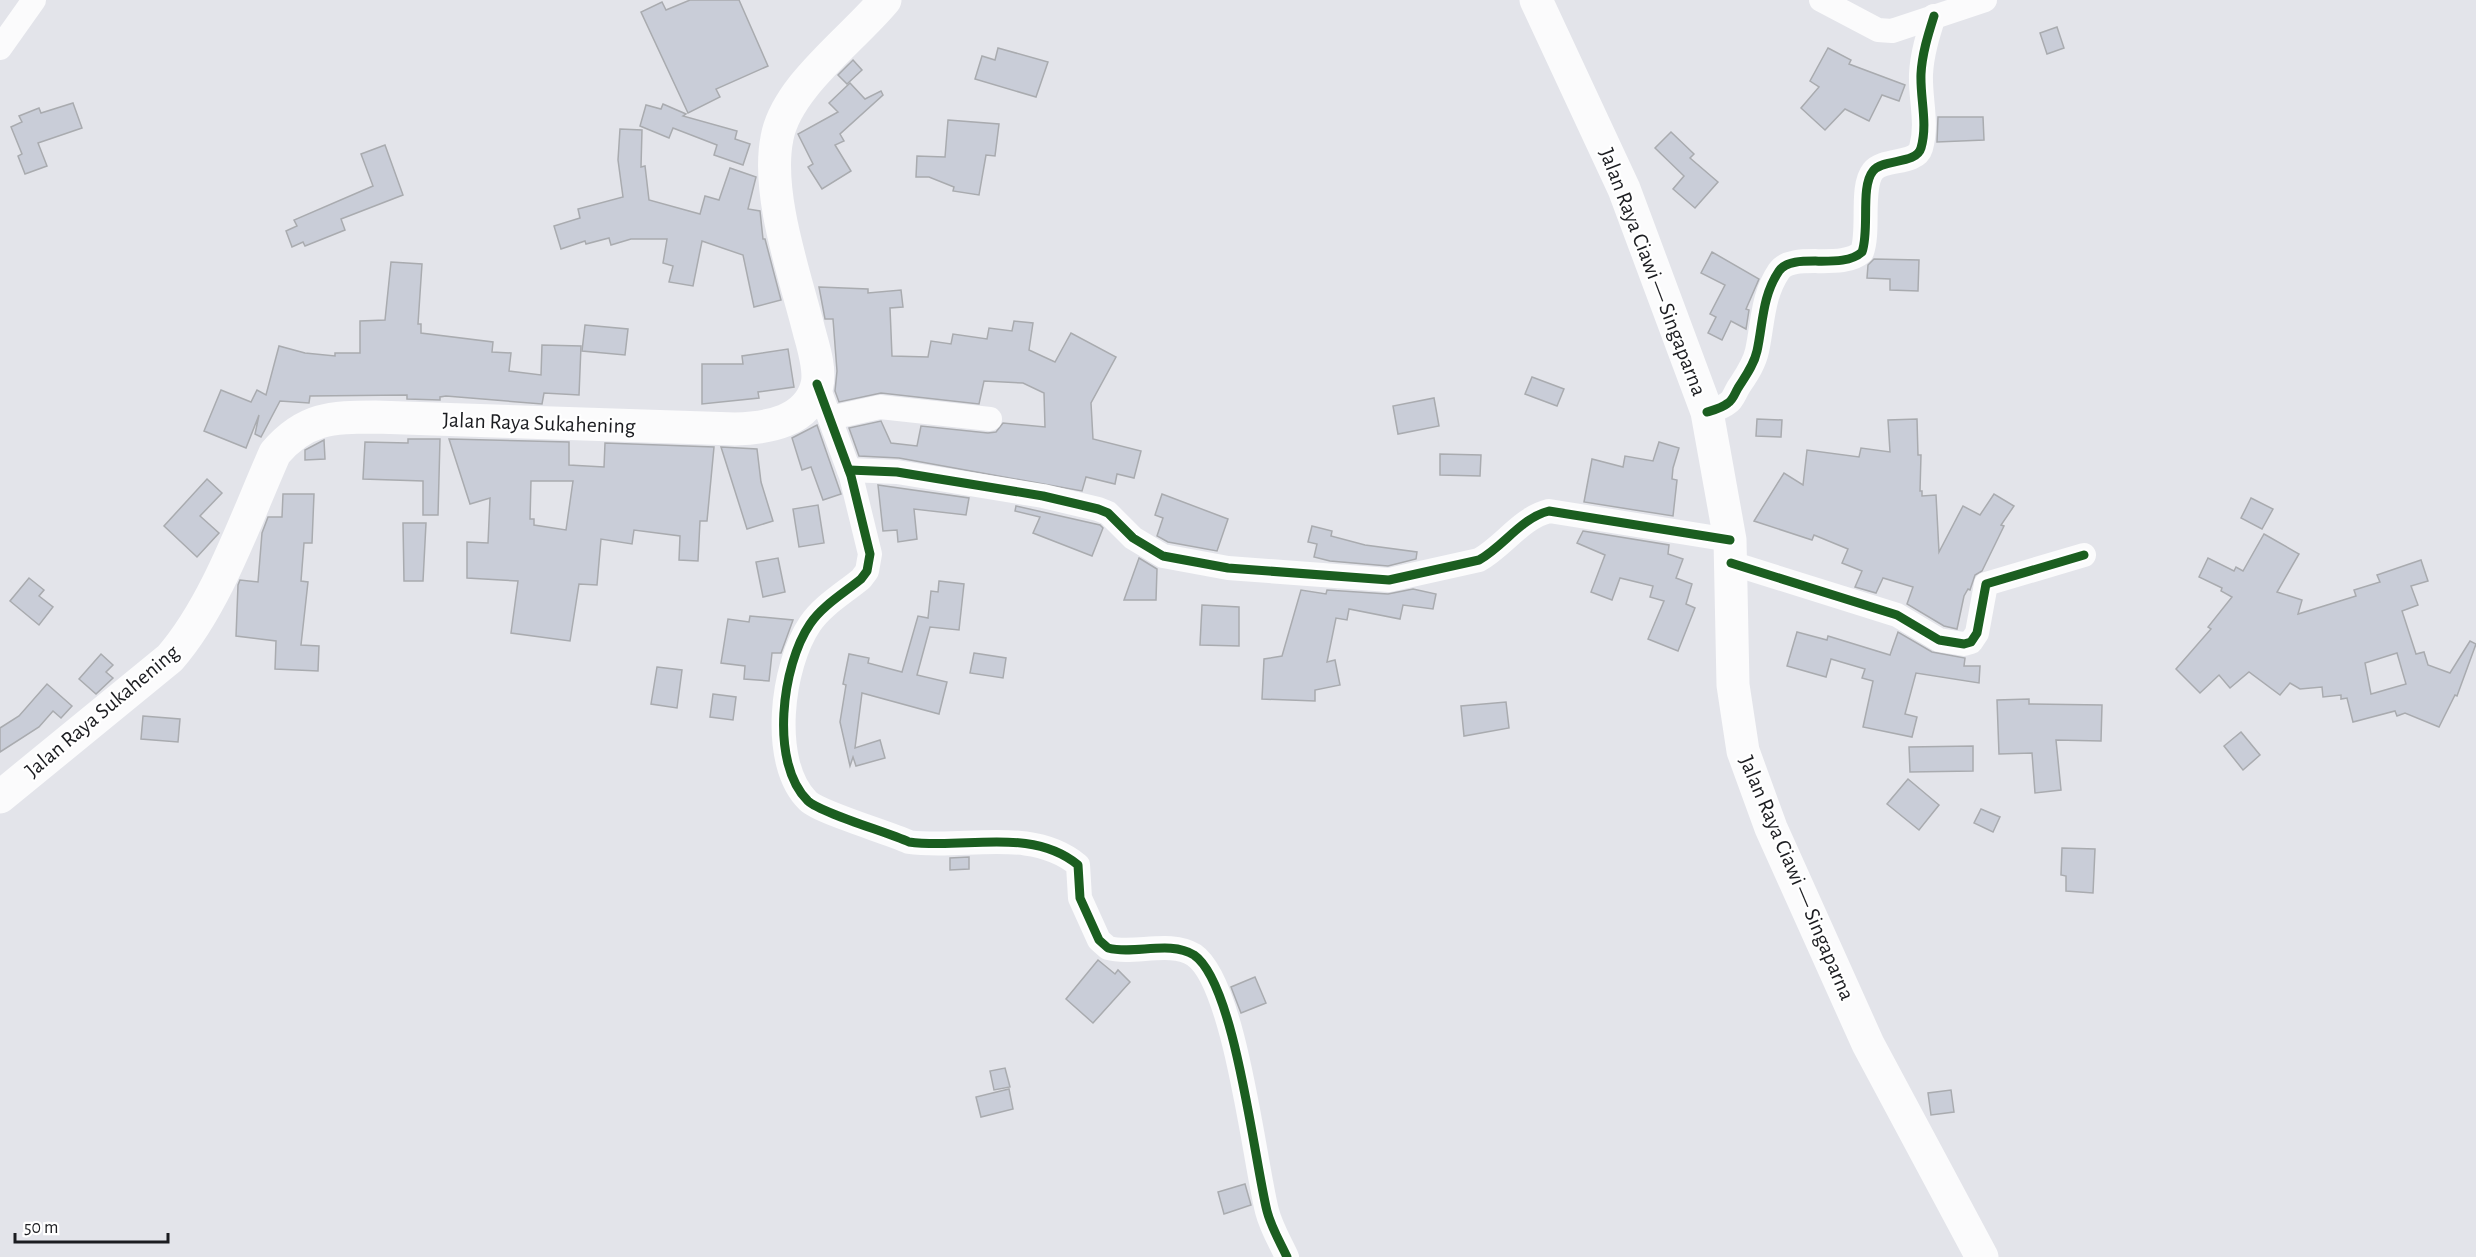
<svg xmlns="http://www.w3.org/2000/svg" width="2476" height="1257" font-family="'Alegreya Sans',sans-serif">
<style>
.building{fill:#c9cdd8;stroke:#a9abaf;stroke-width:1.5;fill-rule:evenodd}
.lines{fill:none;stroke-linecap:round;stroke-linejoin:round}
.street{stroke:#fbfbfc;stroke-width:24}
.secondary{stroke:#fbfbfc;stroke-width:33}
.cycleway-casing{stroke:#fff;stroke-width:13}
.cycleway{stroke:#1b5e20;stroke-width:9}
.labels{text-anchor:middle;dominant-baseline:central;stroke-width:4.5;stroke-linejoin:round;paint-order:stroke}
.street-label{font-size:22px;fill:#1c1d21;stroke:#fff}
</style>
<rect width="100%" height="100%" fill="#e3e4ea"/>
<g class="building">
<path d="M690,0H739L768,66L716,89L720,97L688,113L641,12L662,2L666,10Z"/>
<path d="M2057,27L2064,48L2047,54L2040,33Z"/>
<path d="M998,48L1048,62L1036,97L975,79L982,56L995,60Z"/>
<path d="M1828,48L1851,60L1849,64L1905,85L1899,101L1882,95L1869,121L1845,109L1825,130L1801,108L1819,87L1810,81Z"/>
<path d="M853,60L862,70L847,84L838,75Z"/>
<path d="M850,83L865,99L881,91L883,95L840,134L844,141L835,145L851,171L822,189L808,167L813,164L798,134L838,112L829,103Z"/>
<path d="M73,103L82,128L38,143L47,166L25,174L18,156L22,154L11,127L22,122L19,116L39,108L41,113Z"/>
<path d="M663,104L686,114L683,116L737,131L735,139L750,144L743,165L714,155L717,145L673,128L669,138L640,126L646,105L661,109Z"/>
<path d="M1938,117H1983L1984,140L1937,142Z"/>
<path d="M948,120L999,124L995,156L986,155L979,195L953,191L954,187L929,177H916L917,156L945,157Z"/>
<path d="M620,129L642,130L641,167L645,166L649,200L700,214L705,196L719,200L730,168L756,177L748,209L760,211L763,239H765L781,300L754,307L743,255L702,241L693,286L669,282L673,266L663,263L667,239H631L611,245L609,238L586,244L585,241L561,249L554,226L580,218L578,209L623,197L618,160Z"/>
<path d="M1671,132L1694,154L1690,158L1718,182L1695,208L1673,189L1684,176L1655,148Z"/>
<path d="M385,145L403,195L341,219L345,230L305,246L303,242L292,247L286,231L297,226L294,220L373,186L361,154Z"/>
<path d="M1712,252L1759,279L1746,309L1749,310L1746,329L1731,321L1722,340L1708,333L1716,317L1710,314L1725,285L1701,273Z"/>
<path d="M1874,259L1919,260L1918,291L1890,290V279L1867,278L1868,265Z"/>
<path d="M391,262L422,264L418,324H421V333L493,342L492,352L511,353L509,371L541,375L542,345L581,346L579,395L544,393L542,404L446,396L440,397V400L407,399V395L310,396L309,403L280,401L261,437L255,434L259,415L246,448L204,431L221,390L251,402L257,390L266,395L279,346L305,353L335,356V353H360V321L385,320Z"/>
<path d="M819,287L868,289V293L901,290L903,307L890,308L892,356L928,357L931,341L951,344L953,334L987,339L989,328L1012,331L1014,321L1033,323L1029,350L1055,362L1071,333L1116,357L1091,403L1093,439L1141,451L1134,478L1117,474L1115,484L1086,477L1082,491L899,458L859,456L849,428L881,421L891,443L917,446L921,426L988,433L996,432L1003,423L1045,427L1044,393L1023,383L984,381L979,404L881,393L839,402L835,391L837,371L833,319H825Z"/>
<path d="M585,325L628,329L625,355L582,351Z"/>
<path d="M788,349L794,387L758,392L759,398L702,404V364H743L742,356Z"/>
<path d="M1532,377L1564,389L1557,406L1525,394Z"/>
<path d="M1434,398L1439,426L1398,434L1393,406Z"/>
<path d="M1757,419L1782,420L1781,437L1756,436Z"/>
<path d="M1917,419L1918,455H1921L1920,491H1922V496L1936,495L1939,552L1963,506L1980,515L1994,494L2014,506L2001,525L2004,526L1982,571L1975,575L1970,590L1968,589L1964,596L1957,629L1944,626L1907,604L1913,587L1883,578L1876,593L1855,587L1862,571L1842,563L1848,549L1814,535L1812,540L1754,521L1784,473L1803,485L1807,450L1859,457L1861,448L1890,452L1888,420Z"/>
<path d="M817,425L841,494L823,500L811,467L802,470L792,438Z"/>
<path d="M408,439H440L438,515H423V481L363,479L365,442L408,443Z"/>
<path d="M449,439L569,442V465L604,467L605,443L714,447L707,521H700L698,561L679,560L680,536L634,530L632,544L601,539L597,585L579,584L570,641L511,633L518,581L467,578V542L488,543L490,498L470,504ZM531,481H573L566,530L534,525V519H530Z"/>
<path d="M324,440L325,459L305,460V450Z"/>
<path d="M1659,442L1679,448L1673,468L1672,479L1677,480L1673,516L1584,502L1592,459L1623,467L1625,456L1653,461Z"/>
<path d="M721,447L757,449L761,482L773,521L747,529Z"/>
<path d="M1440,454L1481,455L1480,476L1440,475Z"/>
<path d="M207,479L222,493L200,516L219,533L197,557L164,526Z"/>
<path d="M878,485L969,498L966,515L914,509L917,539L898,542L897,530L883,531Z"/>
<path d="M283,494H314L312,543H304L301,581L308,582L301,645L319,646L318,671L275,669L276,641L236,636L238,585L240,580L258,582L262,533L268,517H282Z"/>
<path d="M1162,494L1228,519L1217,551L1168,542L1157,536L1163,518L1155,515Z"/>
<path d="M2251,498L2273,509L2262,529L2241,518Z"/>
<path d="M818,505L824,543L799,547L793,509Z"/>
<path d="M1016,506L1100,525L1103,528L1092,556L1033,533L1040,517L1015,511Z"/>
<path d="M403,523H426L423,581H404Z"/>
<path d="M1312,526L1332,531L1331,536L1365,545L1417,552L1416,559L1388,566L1330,561L1314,557L1317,544L1308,542Z"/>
<path d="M1583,531L1669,545L1668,554L1683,559L1676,578L1692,584L1686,604L1695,608L1678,651L1648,639L1664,601L1650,597L1653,586L1620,578L1612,600L1591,592L1605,555L1577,543Z"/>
<path d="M2264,534L2299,554L2277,592L2302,600L2298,614L2356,596L2354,590L2380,582L2377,575L2421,560L2428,581L2411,586L2418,605L2402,611L2416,654L2424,652L2428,665L2450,673L2470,641L2476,644L2457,696L2455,695L2439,727L2405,713L2397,716L2395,711L2353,722L2347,698L2341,699V695L2323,697L2322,687L2300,689L2290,683L2280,695L2249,672L2230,688L2219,675L2200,693L2176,669L2211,629L2208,627L2232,597L2221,591L2222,588L2199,577L2208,558L2234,571L2236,567L2243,571ZM2397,653L2406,684L2371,694L2365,663Z"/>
<path d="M778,558L785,592L763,597L756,562Z"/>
<path d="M1139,558L1157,569L1156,600H1124Z"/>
<path d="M29,578L44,590L39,596L53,607L39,625L10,601Z"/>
<path d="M939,581L964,584L959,630L930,627L917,675L947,682L939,714L862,693L855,748L880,740L885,758L856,766L853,757L850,766L840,722L846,685L843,684L849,654L869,658L868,663L902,672L918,616L928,618L931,591L938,592Z"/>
<path d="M1413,589L1436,594L1433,609L1403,605L1400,619L1349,609L1347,620L1336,618L1327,662L1335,660L1340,685L1315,690V701L1262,699L1264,659L1282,656L1301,590L1326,594L1327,590L1388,594Z"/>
<path d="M1202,605L1239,607V646L1200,645Z"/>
<path d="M750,616L793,620L781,653H772L769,681L744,679L745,666L721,663L728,619L749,622Z"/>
<path d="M1797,632L1827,640L1828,636L1890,655L1898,632L1932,652L1965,658L1964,666H1980L1979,683L1916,673L1905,714L1917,717L1912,737L1863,727L1873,681L1862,678L1865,669L1831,659L1826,677L1787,666Z"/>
<path d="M974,653L1006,658L1003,678L970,673Z"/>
<path d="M101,654L113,665L106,672L113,678L96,694L79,679Z"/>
<path d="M657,667L682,670L677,708L651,704Z"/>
<path d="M47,684L72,706L61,718L53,711L39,727L0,752V728L19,716Z"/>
<path d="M713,694L736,697L733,720L710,717Z"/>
<path d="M2029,699V704L2102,705L2101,741L2056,740L2061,790L2035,793L2032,753L1999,754L1997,700Z"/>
<path d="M1506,702L1509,728L1464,736L1461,706Z"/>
<path d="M143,716L180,719L178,742L141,739Z"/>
<path d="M2241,732L2260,755L2243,770L2224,746Z"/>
<path d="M1973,746V771L1910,772L1909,747Z"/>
<path d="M1908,779L1939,805L1919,830L1887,804Z"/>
<path d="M1981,809L2000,817L1993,832L1974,823Z"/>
<path d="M2062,848L2095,849L2093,893L2066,891V876L2061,875Z"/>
<path d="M969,857V869L950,870V858Z"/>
<path d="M1098,960L1115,974L1118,970L1130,982L1093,1023L1066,999Z"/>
<path d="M1255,977L1266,1003L1241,1013L1231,987Z"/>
<path d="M1005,1068L1010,1087L994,1090L990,1071Z"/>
<path d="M1009,1089L1013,1109L981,1117L976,1097Z"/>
<path d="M1951,1090L1954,1112L1931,1115L1928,1093Z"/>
<path d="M1245,1184L1251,1205L1224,1214L1218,1192Z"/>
</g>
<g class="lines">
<g class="street">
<path d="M1821,0L1878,30L1892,31L1985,0"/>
<path d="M0,48L34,0"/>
<path d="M817,384L851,476L870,554L867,571L861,579C844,593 822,606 810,624C782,665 769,763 808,801C821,813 887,832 909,842C963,850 1031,826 1078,865L1080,898L1099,940L1108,948C1134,955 1170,940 1194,955C1235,983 1254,1159 1267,1211C1271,1227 1280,1242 1287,1257"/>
<path d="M1707,412C1714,410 1722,408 1728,403C1733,400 1735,393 1738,388C1745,377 1754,365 1757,351C1763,324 1762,296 1779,271C1793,251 1841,271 1862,252C1870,230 1860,187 1873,171C1883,158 1916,165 1921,148C1928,123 1920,99 1921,74C1922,54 1928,35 1934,16"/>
<path d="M830,418L880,407L990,419"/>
<path d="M849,470L897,472L1043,496L1098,509L1108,513L1133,538L1163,556L1228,568L1389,580L1479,560C1504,546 1521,518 1549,511L1730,540"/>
<path d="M1731,563L1897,615L1939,640L1964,644L1971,642L1977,633L1986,584L2084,555"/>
</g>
<g class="secondary">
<path d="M1536,0L1624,189L1707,412L1730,540L1733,685L1743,751L1771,828L1868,1044L1982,1257"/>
<path d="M0,797L170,658C217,604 246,518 275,453C305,418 331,417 375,417L735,429C767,428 808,422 817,385C821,368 812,343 808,327C794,272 766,193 777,138C786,87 852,40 885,0"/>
</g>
<g class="cycleway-casing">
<g id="cycleway">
<path d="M817,384L851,476L870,554L867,571L861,579C844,593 822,606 810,624C782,665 769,763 808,801C821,813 887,832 909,842C963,850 1031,826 1078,865L1080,898L1099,940L1108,948C1134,955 1170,940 1194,955C1235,983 1254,1159 1267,1211C1271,1227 1280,1242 1287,1257"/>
<path d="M1707,412C1714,410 1722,408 1728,403C1733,400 1735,393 1738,388C1745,377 1754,365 1757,351C1763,324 1762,296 1779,271C1793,251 1841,271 1862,252C1870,230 1860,187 1873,171C1883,158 1916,165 1921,148C1928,123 1920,99 1921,74C1922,54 1928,35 1934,16"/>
<path d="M849,470L897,472L1043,496L1098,509L1108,513L1133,538L1163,556L1228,568L1389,580L1479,560C1504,546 1521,518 1549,511L1730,540"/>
<path d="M1731,563L1897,615L1939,640L1964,644L1971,642L1977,633L1986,584L2084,555"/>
</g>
</g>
<use href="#cycleway" class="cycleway"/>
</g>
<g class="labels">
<g class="street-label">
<text transform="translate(1653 272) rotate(69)">Jalan Raya Ciawi — Singaparna</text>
<text transform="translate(539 423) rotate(2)">Jalan Raya Sukahening</text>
<text transform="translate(102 711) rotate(-40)">Jalan Raya Sukahening</text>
<text transform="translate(1797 878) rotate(67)">Jalan Raya Ciawi — Singaparna</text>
</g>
</g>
<path d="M15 1233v9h153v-9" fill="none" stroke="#1c1d21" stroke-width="3"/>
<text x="24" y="1233" font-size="18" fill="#1c1d21" stroke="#ffffff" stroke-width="4.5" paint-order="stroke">50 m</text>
</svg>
